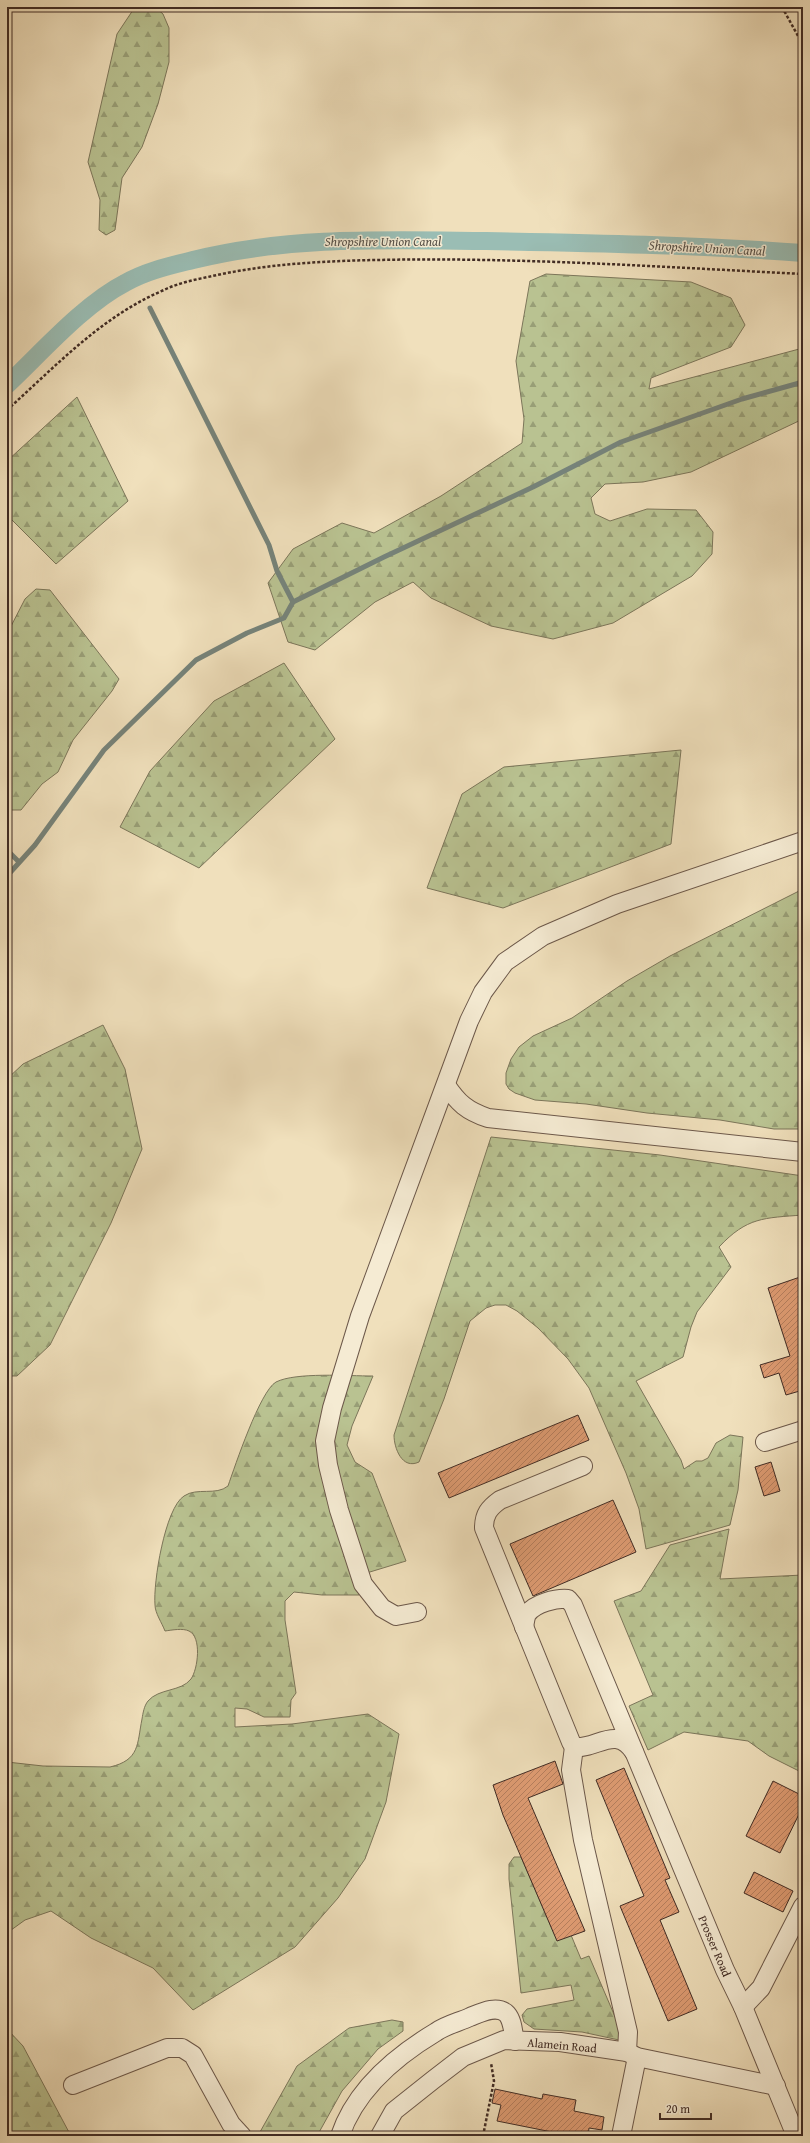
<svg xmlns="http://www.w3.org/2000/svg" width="810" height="2143" font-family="'Gentium Book Plus',serif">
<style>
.forest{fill:url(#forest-firs);stroke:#7c765a}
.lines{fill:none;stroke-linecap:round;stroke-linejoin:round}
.stream{stroke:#76837a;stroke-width:5}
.canal{stroke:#9abdb4;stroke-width:18}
.building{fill:url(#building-hatch);stroke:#402b24}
.minor-casing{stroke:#6c584a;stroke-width:20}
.path{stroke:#402b24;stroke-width:2.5;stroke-dasharray:3 2;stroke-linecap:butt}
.minor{stroke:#f5ebd3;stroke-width:18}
.labels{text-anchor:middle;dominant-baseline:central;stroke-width:3;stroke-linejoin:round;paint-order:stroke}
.street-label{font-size:12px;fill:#402b24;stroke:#f5ebd3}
.water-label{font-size:13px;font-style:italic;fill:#565048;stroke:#f5ebd3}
</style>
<defs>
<pattern id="forest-firs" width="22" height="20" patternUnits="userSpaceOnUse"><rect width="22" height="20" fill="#b9c291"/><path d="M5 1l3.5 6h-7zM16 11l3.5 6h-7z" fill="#989e76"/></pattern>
<pattern id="building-hatch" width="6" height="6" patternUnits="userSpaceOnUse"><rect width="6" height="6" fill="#df9c73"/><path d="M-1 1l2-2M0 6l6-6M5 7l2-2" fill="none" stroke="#b67f5e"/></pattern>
</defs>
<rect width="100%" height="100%" fill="#f0e0bc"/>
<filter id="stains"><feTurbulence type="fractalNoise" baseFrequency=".005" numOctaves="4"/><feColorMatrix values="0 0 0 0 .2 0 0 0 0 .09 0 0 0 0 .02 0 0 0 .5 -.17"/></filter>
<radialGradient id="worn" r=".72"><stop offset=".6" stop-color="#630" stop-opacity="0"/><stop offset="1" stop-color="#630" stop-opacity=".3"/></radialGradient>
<g class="forest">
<path d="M135,7H155L163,14L169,28V62L158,104L142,147L122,178L115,230L106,235L99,230L100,200L88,162L117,34Z"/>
<path d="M546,274L691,282L731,298L745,325L731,347L651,378L649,389L803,348V419L691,472L643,482L605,484L591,498L595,514L610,521L647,509L696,510L713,532L712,554L692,576L613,623L553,639L491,626L431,598L413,582L375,602L315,650L288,642L268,583L293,549L342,523L374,533L441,496L522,443L524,419L516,361L530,281Z"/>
<path d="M77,397L128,501L56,564L7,515V461Z"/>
<path d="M36,589L50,590L119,679L112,691L73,740L58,772L42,784L21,810H7V634L25,599Z"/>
<path d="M284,663L335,739L199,868L120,827L150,771L214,701Z"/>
<path d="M681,750L671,844L503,908L427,888L462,794L504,767Z"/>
<path d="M803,889V1129H774L720,1120L647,1113L586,1104L535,1100L515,1093L509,1089L506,1084V1073L511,1059L519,1047L533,1036L572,1018L627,981L670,956Z"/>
<path d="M103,1025L125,1069L142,1149L111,1223L50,1345L17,1376H7V1079L23,1064Z"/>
<path d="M491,1137L660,1155L803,1176V1215C764,1218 747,1217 719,1247L731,1267L697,1312L691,1327L683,1357L636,1381L681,1460L684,1469L696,1461H702L708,1458L716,1443L730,1435L743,1437L738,1490L730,1525L646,1549L639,1509L626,1473L589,1388L568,1359L538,1328L517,1311L506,1305H495L486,1308L470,1321L444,1399L419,1462C402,1470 394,1448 394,1435Z"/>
<path d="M373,1376L352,1426L347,1445L355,1462L372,1473L406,1561L360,1575L359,1595H322L294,1592L285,1601V1620L296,1693L291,1700L290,1717H264L247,1709L235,1708V1727L292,1724L368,1714L399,1734L386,1802L365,1859L338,1898L295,1947L193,2010L153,1968L91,1938L51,1911L25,1920L7,1933V1762L43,1766L110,1767C140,1760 137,1744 142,1719C143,1713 144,1706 148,1701C159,1688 181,1692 191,1679C198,1669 202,1637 189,1631C183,1628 172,1630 165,1631C162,1623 155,1613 155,1605C153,1583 165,1508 184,1496C197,1487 216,1496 228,1486C235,1466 260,1391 276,1382C296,1372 348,1376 373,1376Z"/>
<path d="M729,1529L720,1579L803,1575V1773L769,1756L748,1741L684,1732L648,1750L629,1706L653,1695L614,1601L641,1591L670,1545Z"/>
<path d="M514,1857H521L557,1940L571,1935L581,1959L589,1956L622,2033L619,2040L582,2032L534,2029L524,2022L522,2015L527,2009L574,2000L571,1985L521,1993L509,1879V1864Z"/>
<path d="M392,2020L403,2022V2031L378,2049L342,2091L317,2136H259L260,2132L297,2066L349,2028Z"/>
<path d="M7,2029L23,2046L71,2136H7Z"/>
</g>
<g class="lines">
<g class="stream">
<path d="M150,308L269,545L277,571L293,602"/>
<path d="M7,850L19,862"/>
<path d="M7,876L35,845L104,750L196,660L247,633L284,618L293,602L384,557L533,487L621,442L742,399L803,382"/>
</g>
<path class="canal" d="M7,385C41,353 84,304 125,283C146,271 169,266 193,260C290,236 386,240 486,241C592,243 698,245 803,253"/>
</g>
<g class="building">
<path d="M803,1276V1390L786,1395L779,1373L764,1378L760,1365L790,1356L768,1288Z"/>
<path d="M578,1415L589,1440L449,1498L438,1473Z"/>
<path d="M771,1462L780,1491L764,1496L755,1467Z"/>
<path d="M613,1500L636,1552L533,1596L510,1544Z"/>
<path d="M555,1761L563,1784L528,1798L585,1931L557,1941L503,1815L493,1785Z"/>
<path d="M624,1768L670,1878L665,1880L679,1912L660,1920L697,2009L668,2021L620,1906L644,1896L596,1780Z"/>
<path d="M773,1781L803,1796V1806L780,1853L746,1836Z"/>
<path d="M754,1872L793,1891L783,1912L744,1893Z"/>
<path d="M495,2089L542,2099L543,2094L576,2100L574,2111L604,2117L602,2130L589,2128L588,2136H572L497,2121L501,2105L492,2103Z"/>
</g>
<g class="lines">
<g class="minor-casing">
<g id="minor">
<path d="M446,1085C458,1103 467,1111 488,1118L803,1152"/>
<path d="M765,1442L803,1430"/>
<path d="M583,1466L500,1500C489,1508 484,1514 484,1528L571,1742L574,1747C596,1750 616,1724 634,1752"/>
<path d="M417,1612L396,1616L382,1608L363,1584L339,1510L328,1465L325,1441L332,1408L360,1316L469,1021L483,992L505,962L543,936L617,904L803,841"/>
<path d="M524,1627C525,1623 525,1618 527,1614C535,1603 556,1598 568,1599L573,1605L725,1970L743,2007L796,2136"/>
<path d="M574,1747L571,1770L583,1840L628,2032L627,2052"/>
<path d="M743,2007L761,1988L803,1906"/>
<path d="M73,2085L167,2048H182L193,2055L231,2124L242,2136"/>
<path d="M340,2136C355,2091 396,2056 436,2032C446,2025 459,2022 470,2017C480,2013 497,2004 507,2014C513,2021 513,2033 515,2041"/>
<path d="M380,2136L394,2111L433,2080L463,2057L504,2040L560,2042L627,2052L637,2057L776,2086"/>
<path d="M621,2136L637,2057"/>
</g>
</g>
<g class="path">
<path d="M782,7L803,45"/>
<path d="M7,410C56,366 102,316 164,290C180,282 199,279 217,275C269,264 323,261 376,260C519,257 661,267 803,274"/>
<path d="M483,2136L494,2081L491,2063"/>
</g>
<use href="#minor" class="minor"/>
</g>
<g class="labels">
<g class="street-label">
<text transform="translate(715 1946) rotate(67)">Prosser Road</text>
<text transform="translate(562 2045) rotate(5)">Alamein Road</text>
</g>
<g class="water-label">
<text x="383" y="241">Shropshire Union Canal</text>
<text transform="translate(707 248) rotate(3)">Shropshire Union Canal</text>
</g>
</g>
<rect width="810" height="2143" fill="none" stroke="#f0e0bc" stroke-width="24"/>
<rect x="8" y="8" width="794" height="2127" fill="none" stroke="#402b24" stroke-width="2"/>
<rect x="12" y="12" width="786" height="2119" fill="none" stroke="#402b24"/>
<path d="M660 2113v6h51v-6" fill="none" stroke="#402b24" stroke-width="2"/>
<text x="666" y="2113" font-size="12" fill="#402b24" stroke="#f5ebd3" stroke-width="3" paint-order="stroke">20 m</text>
<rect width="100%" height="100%" filter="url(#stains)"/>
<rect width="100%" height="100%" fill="url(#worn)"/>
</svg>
